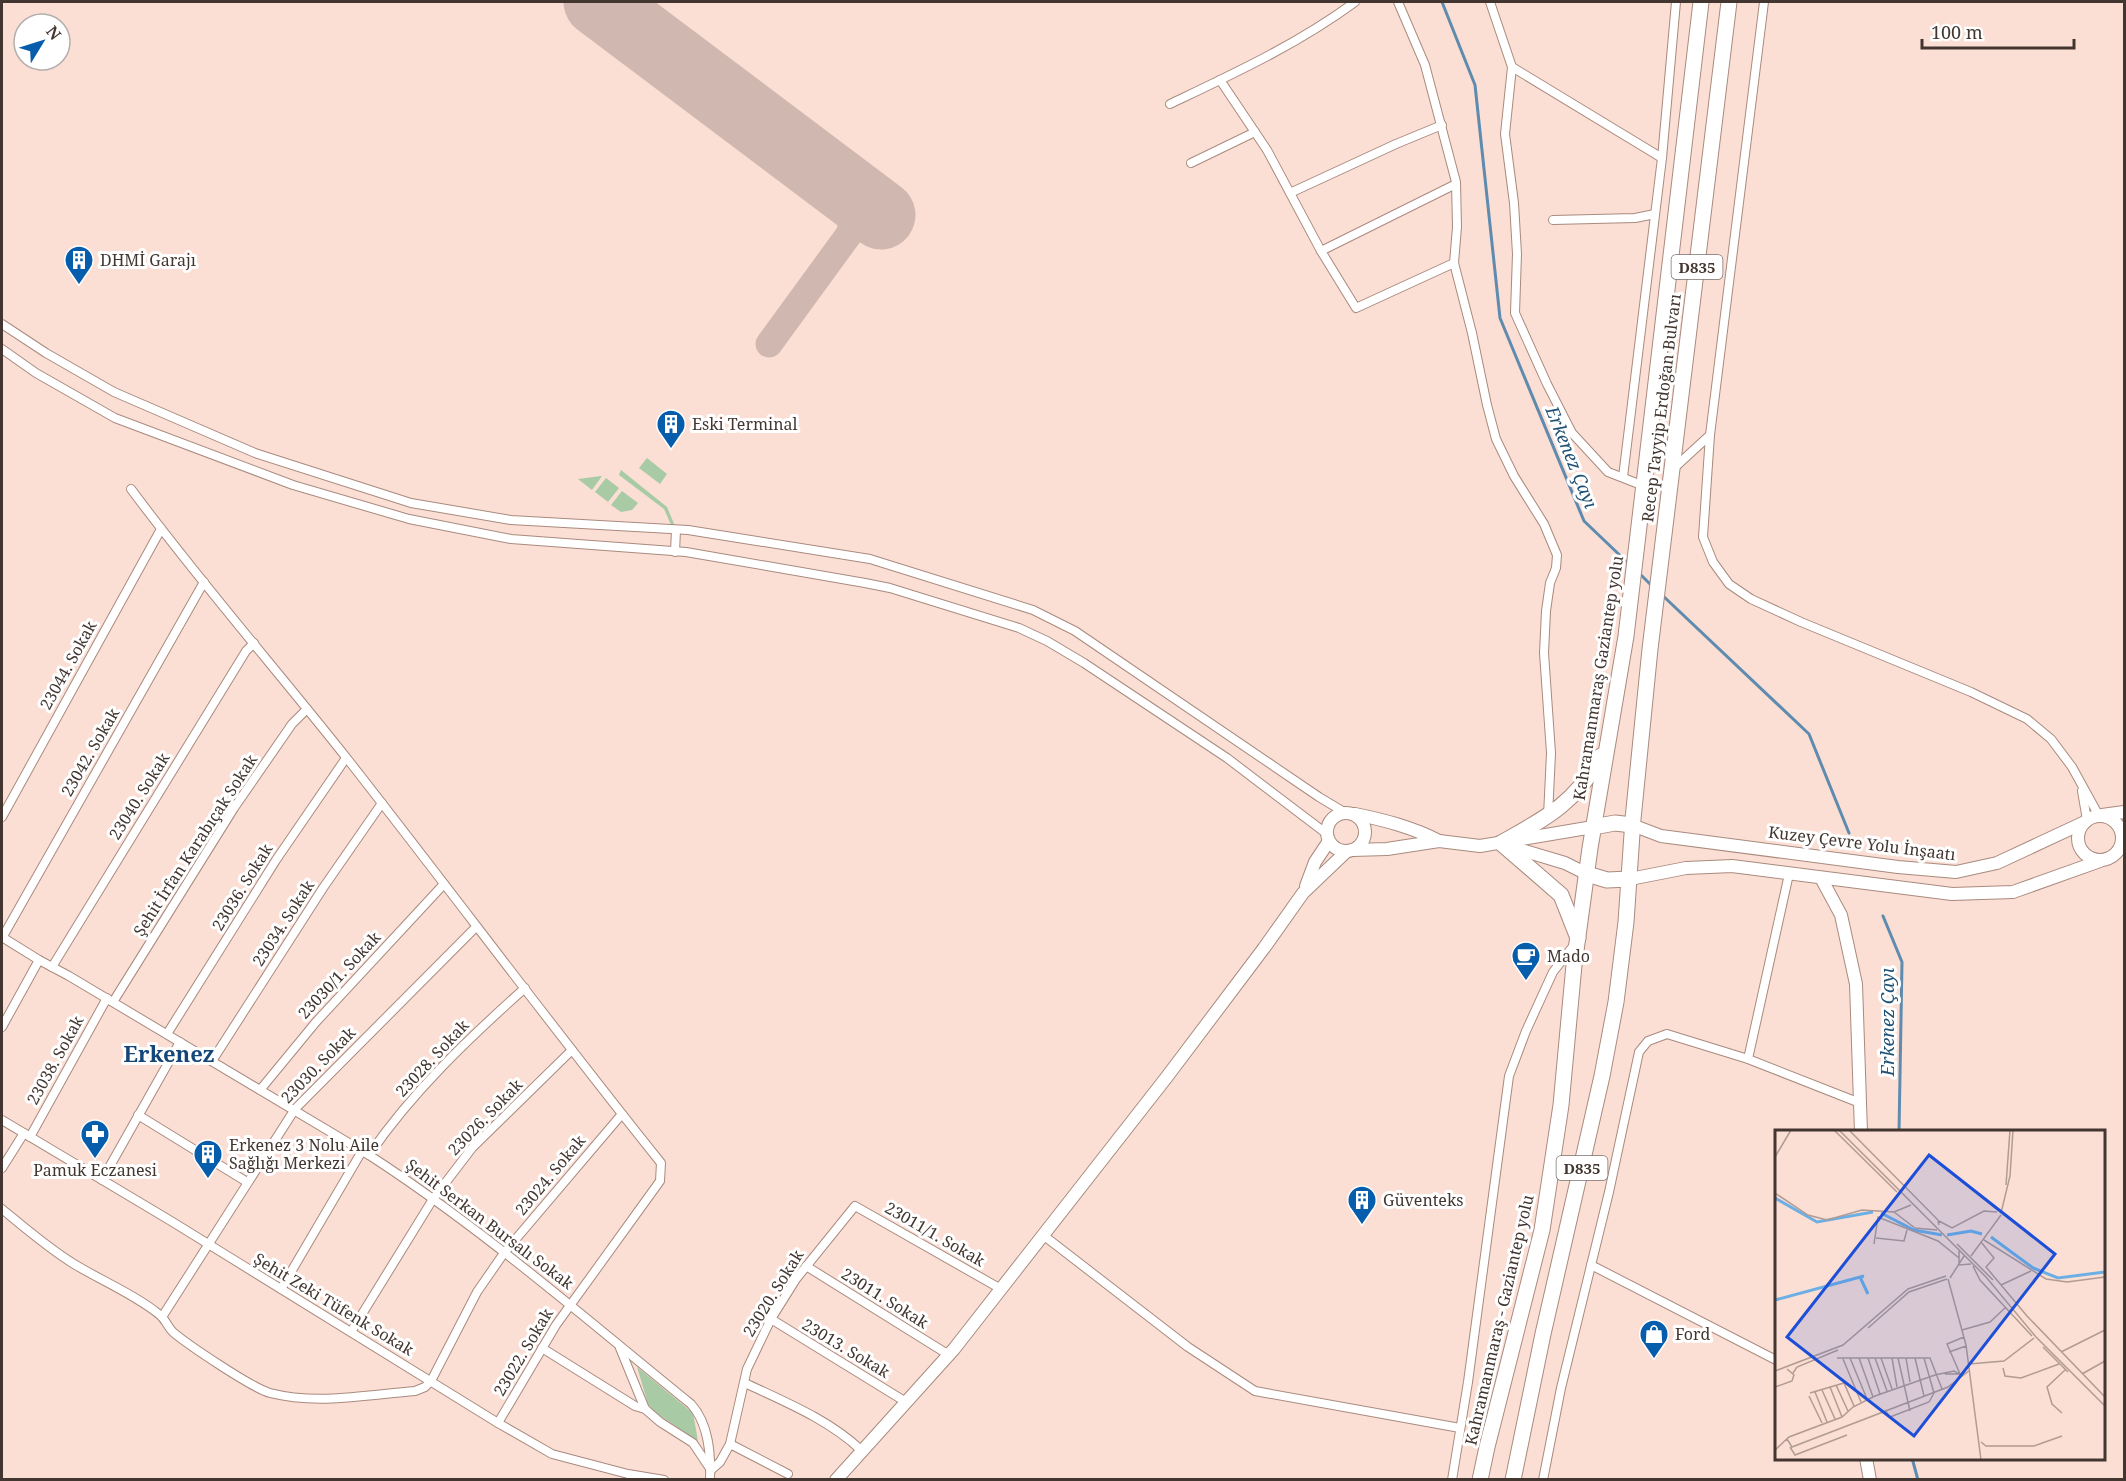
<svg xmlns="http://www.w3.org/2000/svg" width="2126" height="1481" font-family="'Noto Serif',serif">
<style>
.green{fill:#a8caa5}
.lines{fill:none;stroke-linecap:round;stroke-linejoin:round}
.stream{stroke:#5f8bae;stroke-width:3}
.taxiway{stroke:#d0b8b0;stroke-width:27}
.runway{stroke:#d0b8b0;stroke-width:69}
.street-casing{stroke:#a98a7e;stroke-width:10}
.secondary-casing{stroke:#a98a7e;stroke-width:14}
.highway-casing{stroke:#a98a7e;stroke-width:17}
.street{stroke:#fff;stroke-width:8}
.secondary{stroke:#fff;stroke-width:12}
.highway{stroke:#fff;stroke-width:15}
.labels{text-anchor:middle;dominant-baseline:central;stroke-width:6;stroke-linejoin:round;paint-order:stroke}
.shield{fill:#fff;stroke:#7b726f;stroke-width:1.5}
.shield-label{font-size:15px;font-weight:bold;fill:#433631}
.poi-label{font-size:16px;fill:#433631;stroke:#fff;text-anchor:start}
.street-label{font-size:16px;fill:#433631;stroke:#fff}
.water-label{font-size:18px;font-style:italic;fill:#1e5175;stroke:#fff}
.district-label{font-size:22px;font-weight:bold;fill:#154678;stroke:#fff}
.inset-river{fill:none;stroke:#6bafe4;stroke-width:3}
.inset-road{fill:none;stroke:#b19b93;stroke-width:1.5}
.view{fill:#1d4ed8;fill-opacity:0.15;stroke:#1d4ed8;stroke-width:3}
.inset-edge{fill:none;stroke:#433631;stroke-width:3}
</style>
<rect width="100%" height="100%" fill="#fbdfd5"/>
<g class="green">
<path d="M647,458L667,474L660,484L639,468Z"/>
<path d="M621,470L667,507L675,526L672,527L664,509L619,475Z"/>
<path d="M602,476L592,490L578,479L601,476Z"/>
<path d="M606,478L619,488L608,502L595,492Z"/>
<path d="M622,491L638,503L632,510L621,512L611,505Z"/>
<path d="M637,1367L693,1413L698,1441L656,1413L648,1404Z"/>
</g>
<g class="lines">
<g class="stream">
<path d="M1442,2L1475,85L1500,318L1584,521L1628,563"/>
<path d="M1640,574L1652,586"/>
<path d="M1661,594L1809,734L1849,833"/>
<path d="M1883,916L1902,962L1899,1132"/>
<path d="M1912,1458L1918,1480"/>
</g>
<path class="taxiway" d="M769,344L850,233L853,211L852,193"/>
<path class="runway" d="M598,2L881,215"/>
<g class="street-casing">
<g id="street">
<path d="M1398,2L1425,65L1456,182L1457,227L1454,263L1472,333L1487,405L1496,439L1514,476L1544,524L1557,555L1556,568L1550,583L1546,611L1544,653L1551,753L1548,816"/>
<path d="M1490,2L1512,67L1662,158"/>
<path d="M1512,67L1505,134L1514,203L1517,254L1515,313L1547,384L1572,433L1608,472L1644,486"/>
<path d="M1220,80L1267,150L1321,251L1356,308L1454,263"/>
<path d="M1170,104C1235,73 1298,44 1355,2"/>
<path d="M1191,163L1255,132"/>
<path d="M1290,193L1396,144L1442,125"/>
<path d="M1553,220L1635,218L1655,214"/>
<path d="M1321,251L1456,184"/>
<path d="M2,324L46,353L114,392L255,453L411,503L511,520L688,530L870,559L1033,610L1075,631L1319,797L1344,812"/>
<path d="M2,349L36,373L115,418L293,485L409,519L511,539L686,552L865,583L890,588L1019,628L1047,641L1084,663L1227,758L1327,834"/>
<path d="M1710,435L1703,537L1713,562L1729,584L1751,599L1801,622L1971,692L2027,719L2051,739L2072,767L2099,816"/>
<path d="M1674,468L1710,435L1764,2"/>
<path d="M1623,477L1662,158L1676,2"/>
<path d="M131,489C200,582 277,670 349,761C454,895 555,1031 661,1163L660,1181L556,1325L498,1423"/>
<path d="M675,552L676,530"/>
<path d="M2082,791L2087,820"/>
<path d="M2,817L161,529"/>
<path d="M2,937L39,960L69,976L369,1155C483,1229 586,1319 691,1404C709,1424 711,1454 710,1480"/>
<path d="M2,938L204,582"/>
<path d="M52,967L246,651L254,643"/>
<path d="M113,1002L234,808L292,724L307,709"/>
<path d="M2,1027L39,960"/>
<path d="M167,1034L276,860L346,758"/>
<path d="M1748,1059L1860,1103"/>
<path d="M212,1061L323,888L382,803"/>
<path d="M260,1090L316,1022L444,884"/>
<path d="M138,1115L247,1182"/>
<path d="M2,1120L171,1221L498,1423L552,1454L628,1474L664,1480"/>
<path d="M30,1137L107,998"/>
<path d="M369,1155C412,1092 468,1039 525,988"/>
<path d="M2,1168L24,1133"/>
<path d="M102,1180L180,1042"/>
<path d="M2,1209C25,1228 48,1248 74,1264C102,1281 134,1294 160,1315C166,1320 168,1328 174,1333C190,1346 252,1388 270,1393C317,1405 367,1395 415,1391L425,1387L431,1381L477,1292L504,1253L622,1114"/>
<path d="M1043,1235L1188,1347L1255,1391L1460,1428"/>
<path d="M1591,1265L1776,1360"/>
<path d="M806,1266L949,1355"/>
<path d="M281,1289L362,1151"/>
<path d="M162,1317L295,1109L476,927"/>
<path d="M771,1319L906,1402"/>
<path d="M351,1332L433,1199L472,1148L572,1050"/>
<path d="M542,1348L635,1406L645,1409"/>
<path d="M620,1348L645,1409L660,1422L693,1443L711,1470L720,1462L730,1444L747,1369L771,1319L796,1279L855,1206L1001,1289"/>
<path d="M745,1383C785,1402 828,1419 861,1450"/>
<path d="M730,1444L788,1474"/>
<path d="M1452,1480L1468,1382L1509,1076L1526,1031L1553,972L1574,945"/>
<path d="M1543,1480L1561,1388L1609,1192L1639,1052L1648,1041L1667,1034L1748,1059L1789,874"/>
</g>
</g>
<g class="secondary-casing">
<g id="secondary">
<circle cx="1346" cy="832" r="19"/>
<path d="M1355,814C1384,820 1412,827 1439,841"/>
<path d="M2102,815L2124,812"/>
<circle cx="2100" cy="838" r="22"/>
<path d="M1632,825L1661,836L1898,867L1956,872L1997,863L2085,822"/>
<path d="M1505,845L1565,863L1587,874"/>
<path d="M1352,850L1387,849L1439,841L1480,846L1593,827"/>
<path d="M1821,878L1841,915L1856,984L1861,1132"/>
<path d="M1630,879L1686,868L1732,866L1952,894L2013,892L2100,861"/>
<path d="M1306,886L1315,862L1329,841"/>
<path d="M1866,1458L1870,1480"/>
<path d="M836,1480L954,1349L1166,1078L1264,948L1303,893L1347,851"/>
</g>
</g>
<g class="highway-casing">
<g id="highway">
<path d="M1593,827L1615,823L1632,825"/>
<path d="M1587,874L1607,880L1630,879"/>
<path d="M1578,938L1561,895L1501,843C1546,818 1576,803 1601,756"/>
<path d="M1480,1480L1487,1447L1542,1230L1561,1105L1574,965L1590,848L1626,636L1701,2"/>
<path d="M1513,1480L1543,1334L1602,1076L1616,1002L1626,922L1633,819L1650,649L1729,2"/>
</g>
</g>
<use href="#street" class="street"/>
<use href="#secondary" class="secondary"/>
<use href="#highway" class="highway"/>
</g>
<defs>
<g id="building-pin" transform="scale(1.5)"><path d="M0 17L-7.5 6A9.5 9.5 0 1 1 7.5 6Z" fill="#055dab" stroke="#fff"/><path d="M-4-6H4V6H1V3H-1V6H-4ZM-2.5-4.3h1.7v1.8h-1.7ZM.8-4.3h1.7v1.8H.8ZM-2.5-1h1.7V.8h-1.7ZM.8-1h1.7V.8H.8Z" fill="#fff"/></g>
<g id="cafe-pin" transform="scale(1.5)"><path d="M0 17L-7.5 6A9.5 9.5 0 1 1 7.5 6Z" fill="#055dab" stroke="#fff"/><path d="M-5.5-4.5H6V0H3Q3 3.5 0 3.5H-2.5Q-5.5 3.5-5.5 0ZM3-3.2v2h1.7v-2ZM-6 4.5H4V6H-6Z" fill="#fff"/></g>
<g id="pharmacy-pin" transform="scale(1.5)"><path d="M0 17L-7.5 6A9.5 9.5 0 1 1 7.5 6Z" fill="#055dab" stroke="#fff"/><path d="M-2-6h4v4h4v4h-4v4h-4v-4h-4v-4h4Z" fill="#fff"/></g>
<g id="shop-pin" transform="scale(1.5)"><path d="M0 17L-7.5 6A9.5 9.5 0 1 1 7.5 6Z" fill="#055dab" stroke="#fff"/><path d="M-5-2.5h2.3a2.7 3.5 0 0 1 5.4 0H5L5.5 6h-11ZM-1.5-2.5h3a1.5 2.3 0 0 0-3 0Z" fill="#fff"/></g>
</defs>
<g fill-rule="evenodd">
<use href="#building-pin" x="79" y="260"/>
<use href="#building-pin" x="671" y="424"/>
<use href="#cafe-pin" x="1526" y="956"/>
<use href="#pharmacy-pin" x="95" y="1134"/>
<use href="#building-pin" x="208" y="1154"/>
<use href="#building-pin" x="1362" y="1200"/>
<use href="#shop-pin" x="1654" y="1334"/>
</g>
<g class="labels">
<g class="shield">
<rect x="1671.5" y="255" width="51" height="24" rx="4.5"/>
<rect x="1556.5" y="1156" width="51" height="24" rx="4.5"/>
</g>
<g class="shield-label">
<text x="1697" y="267">D835</text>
<text x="1582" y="1168">D835</text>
</g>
<g class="poi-label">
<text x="100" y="260">DHMİ Garajı</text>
<text x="692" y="424">Eski Terminal</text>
<text x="1547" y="956">Mado</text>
<text x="229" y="1145">Erkenez 3 Nolu Aile<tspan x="229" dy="18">Sağlığı Merkezi</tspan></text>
<text x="95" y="1170" text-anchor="middle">Pamuk Eczanesi</text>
<text x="1383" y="1200">Güventeks</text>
<text x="1675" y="1334">Ford</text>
</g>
<g class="street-label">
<text transform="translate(1661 408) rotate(-83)">Recep Tayyip Erdoğan Bulvarı</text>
<text transform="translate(68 665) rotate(-61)">23044. Sokak</text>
<text transform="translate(1598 678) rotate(-81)">Kahramanmaraş Gaziantep yolu</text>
<text transform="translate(90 752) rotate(-60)">23042. Sokak</text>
<text transform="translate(139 796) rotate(-58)">23040. Sokak</text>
<text transform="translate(1862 843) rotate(7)">Kuzey Çevre Yolu İnşaatı</text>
<text transform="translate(195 845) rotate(-57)">Şehit İrfan Karabıçak Sokak</text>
<text transform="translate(242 887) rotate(-58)">23036. Sokak</text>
<text transform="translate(283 923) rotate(-57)">23034. Sokak</text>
<text transform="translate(339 975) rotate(-47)">23030/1. Sokak</text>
<text transform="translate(432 1058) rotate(-47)">23028. Sokak</text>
<text transform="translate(55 1060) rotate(-61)">23038. Sokak</text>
<text transform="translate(318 1065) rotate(-46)">23030. Sokak</text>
<text transform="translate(485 1117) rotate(-46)">23026. Sokak</text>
<text transform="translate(550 1175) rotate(-50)">23024. Sokak</text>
<text transform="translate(490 1224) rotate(37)">Şehit Serkan Bursalı Sokak</text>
<text transform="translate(935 1234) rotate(30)">23011/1. Sokak</text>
<text transform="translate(773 1293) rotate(-58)">23020. Sokak</text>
<text transform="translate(885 1298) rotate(32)">23011. Sokak</text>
<text transform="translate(334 1304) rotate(31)">Şehit Zeki Tüfenk Sokak</text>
<text transform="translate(1499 1320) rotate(-77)">Kahramanmaraş - Gaziantep yolu</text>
<text transform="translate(846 1348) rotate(31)">23013. Sokak</text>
<text transform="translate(523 1352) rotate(-59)">23022. Sokak</text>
</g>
<g class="water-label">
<text transform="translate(1572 457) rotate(68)">Erkenez Çayı</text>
<text transform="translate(1887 1022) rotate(-90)">Erkenez Çayı</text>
</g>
<g class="district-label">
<text x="169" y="1053">Erkenez</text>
</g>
</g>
<g transform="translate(1775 1130)">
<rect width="330" height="330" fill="#fbdfd5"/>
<path class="inset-river" d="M0,68L42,92L98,82M106,83L139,100L167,105M172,105L196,101L207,104M216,107L258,138L283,148L330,142M85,147L93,164M0,170L89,146"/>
<path class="inset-road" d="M59,0L122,62M64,0L211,147L261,207L330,276M74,0L163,90L164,95M0,27L16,0M231,55L235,0M0,63L33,85L52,90L87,80L119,82L136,75M119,82L140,98L162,100M226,83L235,46L238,0M164,91L177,98L209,81L222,82M101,108L129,111L132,100M209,110L271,149L292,152L330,147M206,112L219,128L211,137L252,186L330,267M99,114L103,87L163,111L184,128M182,114L218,150M184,121V135L196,134M196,126L226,85M198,136L205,150L257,206M175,148L189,126M173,149L191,215L206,330M226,155L256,141M93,198L134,162L172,149M187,200L215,192L231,177M268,217L293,242M174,222L191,216M286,222L330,200M62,228H155L167,259M75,228L92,269M84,228L98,267M93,228L105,264M100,228L112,261M106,228L117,259M117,228L122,257M123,228L135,281M131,228L135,252M140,228L149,266M68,229L86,272M194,234L229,231L259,208M228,238L230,246L246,248L284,234M0,241L68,215L133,159L171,146M18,243L22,237L63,220M170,244H185L172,214L189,207M307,244L330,231M61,255L73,281M0,257L17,251L19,245L12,239M55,257L67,287M47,260L60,289M40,262L52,292M35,263L69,253L79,276M34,266L47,293M110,280L115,287L154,272L159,263L149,228M287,283L277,274L272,257L290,240M12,309L17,317L173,257L195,240M206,312L211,316H259L287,306M15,317L20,325L72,305M0,320L14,307L67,287L78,277L100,266L160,245L179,241L186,245"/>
<path class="view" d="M154,25L280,124L139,306L12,207Z"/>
<rect width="330" height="330" class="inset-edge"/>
</g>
<rect width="2126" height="1481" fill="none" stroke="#433631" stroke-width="6"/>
<g transform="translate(42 42) rotate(52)"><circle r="28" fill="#ffffff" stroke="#b4afad" stroke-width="1.5"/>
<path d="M0-4.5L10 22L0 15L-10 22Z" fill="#055dab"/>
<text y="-9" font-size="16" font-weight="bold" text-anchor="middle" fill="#433631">N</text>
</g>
<path d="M1922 39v9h152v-9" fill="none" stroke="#433631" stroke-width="3"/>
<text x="1931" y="39" font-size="18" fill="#433631" stroke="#ffffff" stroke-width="4.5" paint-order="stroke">100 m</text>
</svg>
